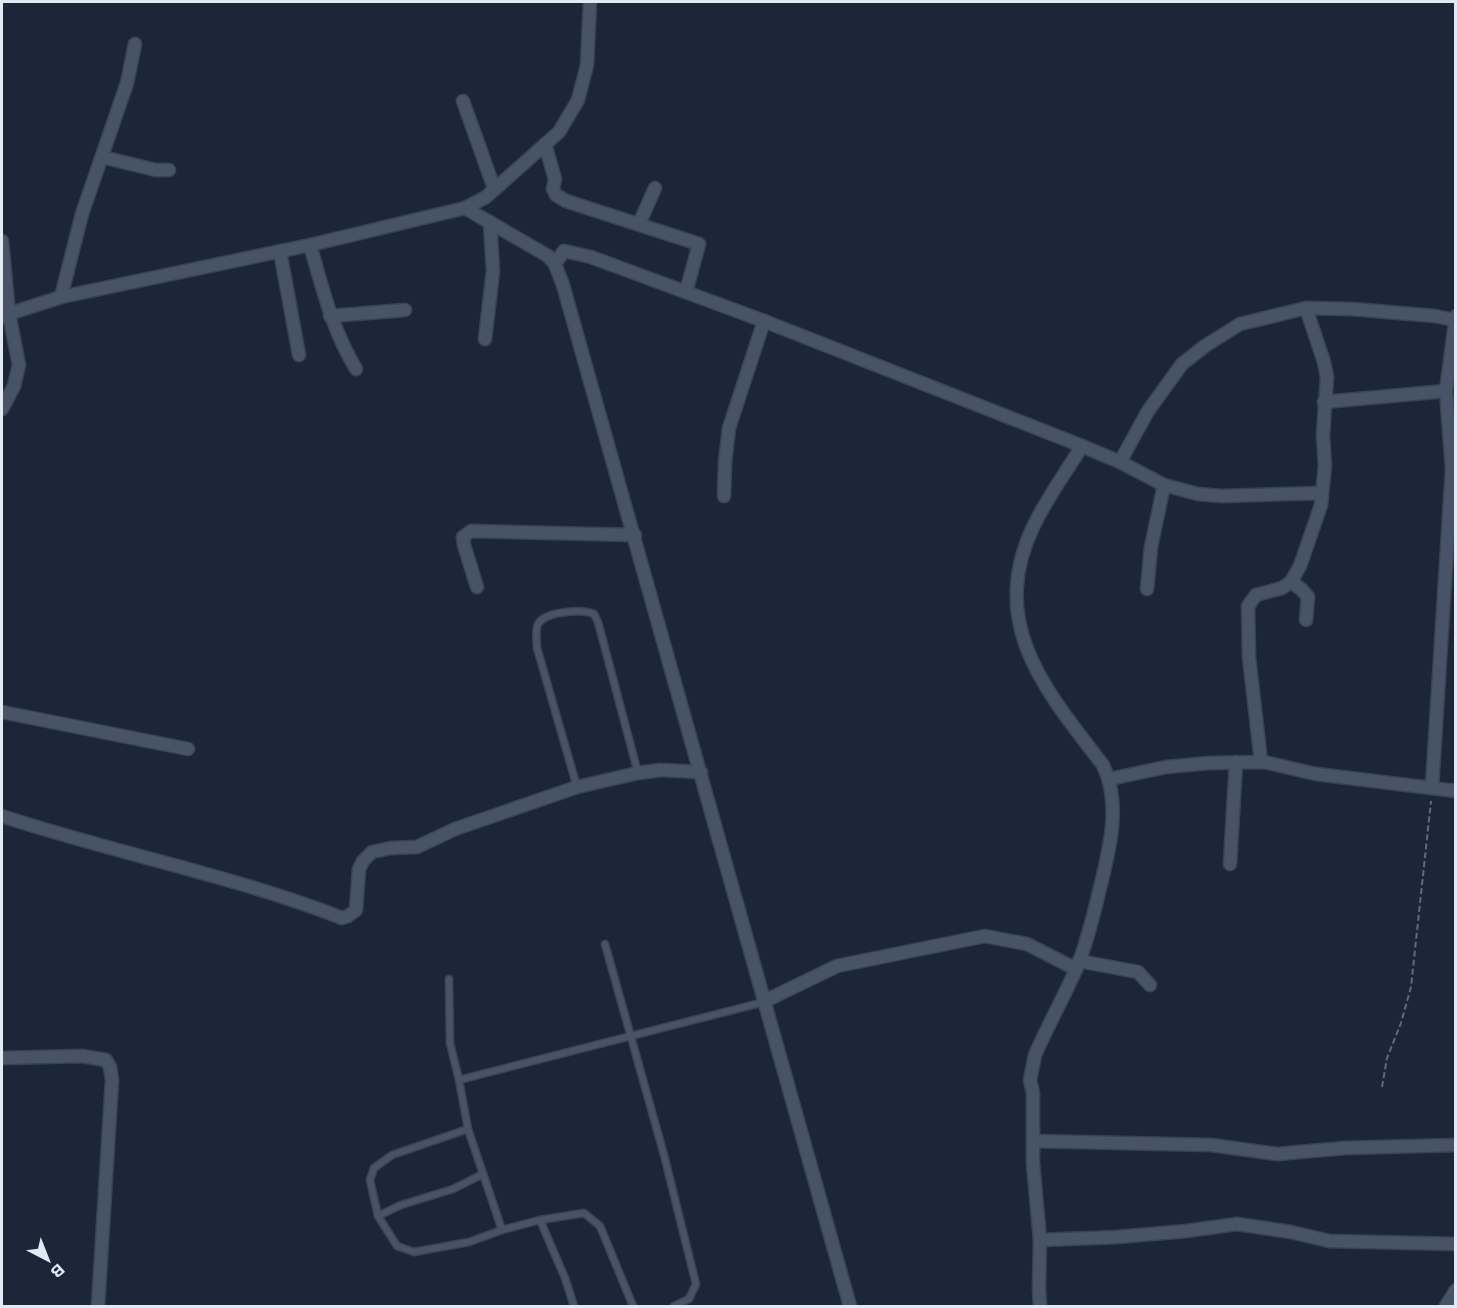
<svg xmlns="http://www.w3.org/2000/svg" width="1457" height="1308" font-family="Montserrat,sans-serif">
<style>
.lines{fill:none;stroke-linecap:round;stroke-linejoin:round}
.service-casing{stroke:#3b4352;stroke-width:9}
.minor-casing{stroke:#3b4352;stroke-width:15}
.path{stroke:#606a7b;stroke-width:2;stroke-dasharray:6 3;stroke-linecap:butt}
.service{stroke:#475468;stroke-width:6}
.minor{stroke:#475468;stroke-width:12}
</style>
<rect width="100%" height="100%" fill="#1b2639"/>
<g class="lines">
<g class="service-casing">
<g id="service">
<path d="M577,787L537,648C537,641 535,630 538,624C546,611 582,609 594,614L598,622L638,773"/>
<path d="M605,944L664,1155L696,1284L689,1299L674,1306"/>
<path d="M449,979L450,1043L459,1080L468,1129L502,1230"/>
<path d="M459,1080L764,1002"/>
<path d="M468,1129L392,1155L374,1168L370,1180L378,1216L397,1246L414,1252L469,1242L502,1230L540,1220L584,1213L600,1226L633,1306"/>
<path d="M378,1216L401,1205L453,1189L483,1174"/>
<path d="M540,1220L565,1278L574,1306"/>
</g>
</g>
<g class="minor-casing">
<g id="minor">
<path d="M463,101L494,188"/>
<path d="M545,144L555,179L553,189L556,195L566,201L699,244L686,292"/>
<path d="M102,157L156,170H169"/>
<path d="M465,208L486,197L559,132L578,100L587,65L590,2"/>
<path d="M639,224L655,188"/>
<path d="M2,241L9,314L19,365L14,386L2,409"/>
<path d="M310,245C323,290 332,329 356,369"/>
<path d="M280,251L299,355"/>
<path d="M555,264L564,251L591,257L764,321L1082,446C1066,472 1047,498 1034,525C986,623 1046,691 1103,765C1122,805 1109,851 1099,892C1093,917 1087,943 1077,967C1064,997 1048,1025 1035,1055L1030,1080L1033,1093V1163L1040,1240L1039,1288L1040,1306"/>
<path d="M61,297L82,214L127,83L135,44"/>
<path d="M2,316L61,297L310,245L465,208L548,256L555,264L563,285L850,1306"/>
<path d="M330,316L405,310"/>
<path d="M485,339L493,271L490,222"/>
<path d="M1324,402L1446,391"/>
<path d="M1082,446L1120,462L1164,485L1198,494L1221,496L1321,493"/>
<path d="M1120,462L1148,411L1182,364L1205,346L1240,324L1306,308L1352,309L1435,316L1454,320"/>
<path d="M724,496L725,462L729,428L764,321"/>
<path d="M1291,582L1301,589L1308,597L1306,620"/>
<path d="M477,587L464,545L463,537L471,531L635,535"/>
<path d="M1147,589L1151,547L1164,485"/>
<path d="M2,712L188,749"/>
<path d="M1261,762L1249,657L1248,606L1256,595L1282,588L1291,582L1300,566L1321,505L1325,466L1323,435L1327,377L1324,362L1306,308"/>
<path d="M1110,779L1166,767L1209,763L1264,762L1316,774L1456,791"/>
<path d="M1432,787L1452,469L1446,391L1456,316"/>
<path d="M2,816C114,853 232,875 342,918L348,916L356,910L359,869L363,861L372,852L391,848L417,847L455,829L577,787L638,773L660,770L701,772"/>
<path d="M1230,864L1236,762"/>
<path d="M1079,961L1138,972L1150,985"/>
<path d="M765,1001L837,966L985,936L1027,944L1076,969"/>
<path d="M2,1058L82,1056L106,1060L110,1067L112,1080L98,1306"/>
<path d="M1033,1141L1211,1145L1277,1154L1345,1148L1456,1145"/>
<path d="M1040,1240L1117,1237L1186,1231L1237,1224L1291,1232L1329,1241L1456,1244"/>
<path d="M1446,1306L1456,1290"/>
</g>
</g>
<path class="path" d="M1382,1087L1387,1058L1401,1023L1411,987L1431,801"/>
<use href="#service" class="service"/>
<use href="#minor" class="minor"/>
</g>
<rect width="1457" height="1308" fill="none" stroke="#e1e9f5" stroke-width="6"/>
<g transform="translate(48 1260) rotate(138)" stroke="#1b2639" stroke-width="4.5" paint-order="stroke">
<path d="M0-4.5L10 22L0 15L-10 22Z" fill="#e1e9f5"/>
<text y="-9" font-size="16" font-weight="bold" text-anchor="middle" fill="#e1e9f5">B</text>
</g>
</svg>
